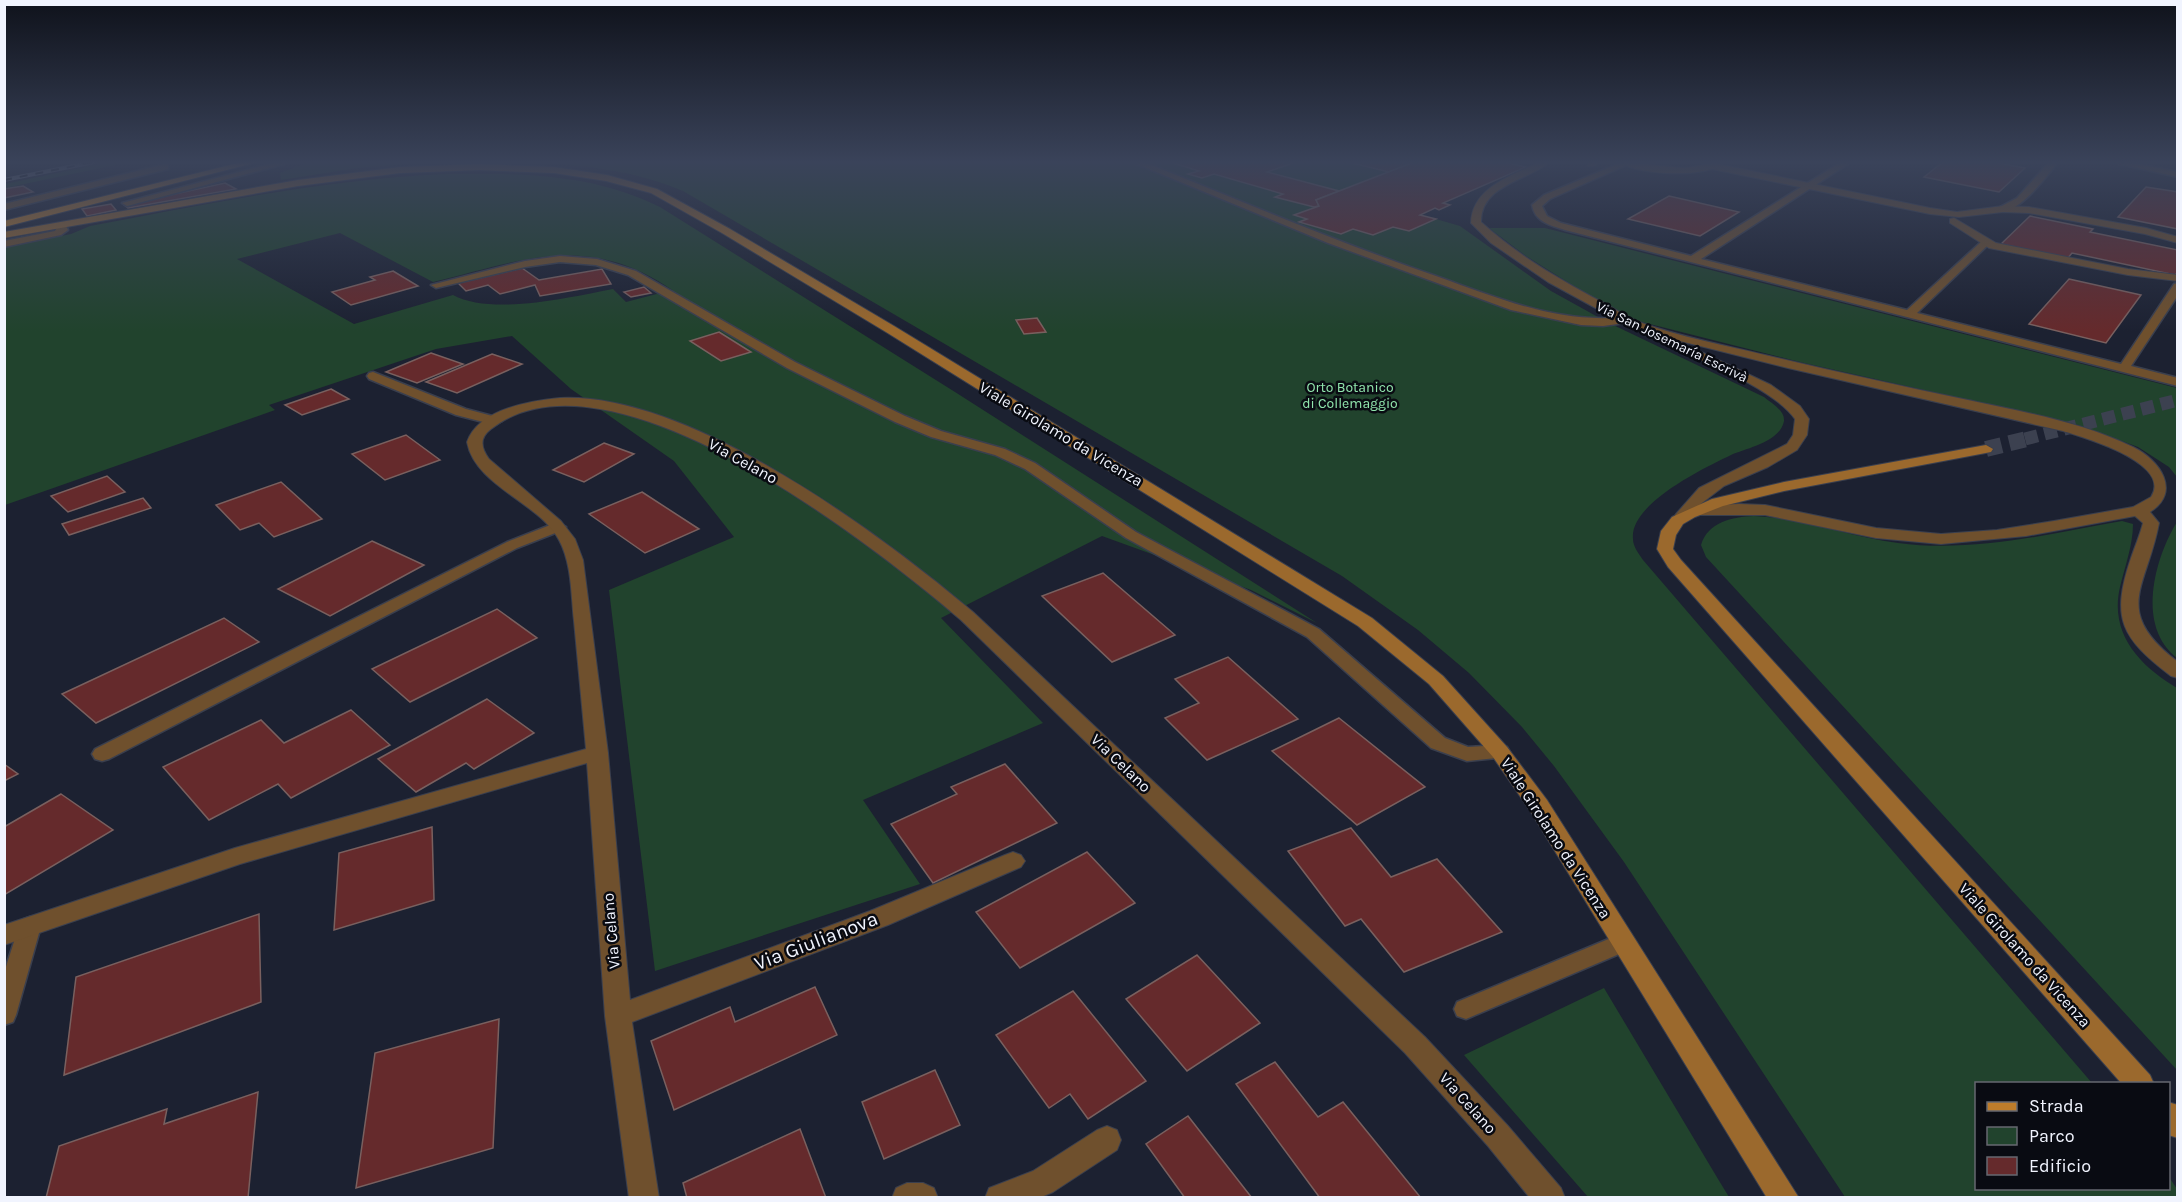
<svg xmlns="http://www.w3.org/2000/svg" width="2182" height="1202" font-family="Karla,sans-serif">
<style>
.green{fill:#21432d;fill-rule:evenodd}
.building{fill:#652a2c;stroke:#79605f;stroke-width:1.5}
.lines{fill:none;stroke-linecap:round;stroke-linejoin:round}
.secondary-tunnel-far1{stroke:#3c4150;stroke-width:13;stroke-dasharray:13 7;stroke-linecap:butt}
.secondary-tunnel{stroke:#3c4150;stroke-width:16;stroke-dasharray:16 8;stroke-linecap:butt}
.lane-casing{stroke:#3a3f4e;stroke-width:3}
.street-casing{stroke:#3a3f4e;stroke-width:2}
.secondary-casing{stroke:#3a3f4e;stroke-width:2}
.primary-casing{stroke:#3a3f4e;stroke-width:2}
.lane{fill:#6f502d;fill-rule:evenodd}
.street{fill:#6f502d;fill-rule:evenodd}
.secondary{fill:#9b692d;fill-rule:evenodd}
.primary{fill:#bd7c2a;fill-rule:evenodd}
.rail-casing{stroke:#808592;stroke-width:4}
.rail{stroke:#090b12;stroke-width:2;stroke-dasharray:8;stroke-linecap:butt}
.labels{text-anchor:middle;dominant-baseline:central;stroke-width:5;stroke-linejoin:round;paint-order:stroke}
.far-street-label{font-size:14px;fill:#f1f4fe;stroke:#090b12}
.far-park-label{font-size:14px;fill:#92e7ae;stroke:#090b12}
.street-label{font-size:16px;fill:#f1f4fe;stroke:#090b12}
.near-street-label{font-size:20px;fill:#f1f4fe;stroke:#090b12}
</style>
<rect width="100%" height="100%" fill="#1c2131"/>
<g class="green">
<path d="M109,162H130L5,188V184Z"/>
<path d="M309,162H433L357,168L281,180L280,173Z"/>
<path d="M525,162H1170L1199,171L1189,174L1202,178L1214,174L1283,194L1276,197L1314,207L1295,215L1307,219L1300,222L1341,234L1353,229L1373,235L1393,227L1409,231L1436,219L1460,226L1551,291L1607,322L1764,397C1771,403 1785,410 1784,421C1780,442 1747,448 1731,455C1704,468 1629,504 1633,539C1633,547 1639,554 1643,560L2092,1083L1976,1084V1188H2168L2169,1177L2177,1189V1197H1845L1624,862L1554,766L1522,727L1469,673L1418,630L1342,576L683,191C634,170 578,164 525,162Z"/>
<path d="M1296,162H1348L1389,172L1339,191L1267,172Z"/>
<path d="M447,174C519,173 593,173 660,207L955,392L1317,623L1251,590L1102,536L941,618L1043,723L863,800L920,884L655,971L609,590L734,537L674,461L571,389L512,336L436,349L269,405L275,410L5,505L4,247L71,234L90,226C208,204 326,179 447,174ZM340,233L433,282C522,260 588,232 672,290L626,302L613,289C571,297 492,316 453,295L354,324L237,259Z"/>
<path d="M1489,228H1545L2177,388V477L2169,467L2138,447L2075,424L1804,363L1638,321L1580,290L1526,256Z"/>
<path d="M1754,516C1802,518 1850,537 1898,543C1972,553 2049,534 2122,521L2133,524C2133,545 2125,566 2120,587C2109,634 2140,666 2177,688V1070L1706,557L1701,545C1708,522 1732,517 1754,516Z"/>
<path d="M2177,522V658C2136,627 2154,559 2177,522Z"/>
<path d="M1604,988L1718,1179L1729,1197H1588L1464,1055Z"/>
</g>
<g class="building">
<path d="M1170,162H1296L1267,172L1339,191L1316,200L1319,206L1314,207L1275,197L1283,194L1214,174L1202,178L1188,174L1199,171Z"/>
<path d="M1348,162H1410L1413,163L1389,172Z"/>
<path d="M1504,162L1526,167L1443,203L1450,205L1439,210L1435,208L1420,215L1436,219L1409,231L1393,227L1373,235L1353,229L1341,234L1299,222L1307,219L1294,215L1319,206L1316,200L1414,162Z"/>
<path d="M1943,162H1993L2025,168L1999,192L1924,177Z"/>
<path d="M225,183L236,189L128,208L124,205Z"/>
<path d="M23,186L33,192L4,198V189Z"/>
<path d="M2146,187L2178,192V229L2118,217Z"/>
<path d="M1669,196L1739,212L1700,236L1628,219Z"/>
<path d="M111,204L116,210L87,216L82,209Z"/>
<path d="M2030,216L2093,229L2090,232L2178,250V272L2175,275L2072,253L2067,259L2001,244Z"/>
<path d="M522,268L539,280L602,269L611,284L540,296L535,285L500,294L488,285L466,291L458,283Z"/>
<path d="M393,271L418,286L351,305L332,292L375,280L370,277Z"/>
<path d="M2069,279L2141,295L2106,343L2029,324Z"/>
<path d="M644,287L651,293L631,297L624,292Z"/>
<path d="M1037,318L1046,332L1024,334L1016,320Z"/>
<path d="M719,332L751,352L721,361L690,341Z"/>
<path d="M431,353L463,364L417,383L386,372Z"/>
<path d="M492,354L522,364L457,393L426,382Z"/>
<path d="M331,389L349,399L302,415L285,405Z"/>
<path d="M406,435L440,460L385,480L352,454Z"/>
<path d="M604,443L634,454L584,482L553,470Z"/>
<path d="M107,476L125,492L68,512L51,496Z"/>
<path d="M281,482L322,519L274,537L259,523L240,530L216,505Z"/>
<path d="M642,492L699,529L645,553L589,514Z"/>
<path d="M143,498L151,508L69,535L62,524Z"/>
<path d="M372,541L424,565L330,616L278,589Z"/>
<path d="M1103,573L1175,635L1112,662L1042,596Z"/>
<path d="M497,609L537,638L410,702L372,669Z"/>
<path d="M224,618L259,642L96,723L62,694Z"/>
<path d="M1228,657L1298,719L1207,760L1165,718L1199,703L1175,679Z"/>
<path d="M487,699L534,733L474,769L466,763L416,792L378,759Z"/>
<path d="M351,710L390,745L291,798L278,784L209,820L163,767L261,720L284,743Z"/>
<path d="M1339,718L1425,787L1357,825L1272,751Z"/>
<path d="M4,764L18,774L4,781Z"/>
<path d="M1005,764L1057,823L933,883L891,824L957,794L951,787Z"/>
<path d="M61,794L113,830L4,895V827Z"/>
<path d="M432,827L434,900L334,930L339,853Z"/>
<path d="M1351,828L1391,877L1437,859L1502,932L1404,972L1361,919L1345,926L1288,851Z"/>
<path d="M1087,852L1135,903L1020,968L976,912Z"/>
<path d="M259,914L261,1002L64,1075L76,977Z"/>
<path d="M1197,955L1260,1023L1187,1071L1126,999Z"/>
<path d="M815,987L837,1035L674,1110L651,1041L730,1007L735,1022Z"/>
<path d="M1073,991L1146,1081L1088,1119L1070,1094L1049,1108L996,1035Z"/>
<path d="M499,1019L493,1148L356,1188L375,1053Z"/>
<path d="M1275,1062L1318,1117L1343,1102L1421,1198H1320L1236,1084Z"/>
<path d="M935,1070L960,1125L884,1159L862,1102Z"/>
<path d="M258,1092L248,1198H46L59,1146L167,1109L164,1124Z"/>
<path d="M1188,1116L1252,1198H1185L1146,1144Z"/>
<path d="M800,1129L826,1198H687L683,1183Z"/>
</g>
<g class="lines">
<path class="secondary-tunnel-far1" d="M2025,439L2178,400"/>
<path class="secondary-tunnel" d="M1986,449L2031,438"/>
<g class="lane-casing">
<g id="lane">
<path d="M277,162H292L127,206L122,203Z"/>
<path d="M1132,162H1144C1241,201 1337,242 1436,276C1498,298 1558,324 1625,317L1631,320L1625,323L1603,326L1581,325L1511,310L1328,243Z"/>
<path d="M1622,162L1631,163L1550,199L1542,206L1547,216L1561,223L1691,256L1841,162H1851L1701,259L1907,310L1982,241H1988V245L1917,313L2121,364L2174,284L2178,283V295L2131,366L2178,378V386L1565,230C1550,225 1535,222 1532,205L1544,195Z"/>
<path d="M2049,162H2058C2046,177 2020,213 2000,211V207L2017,198Z"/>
<path d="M2111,162H2129L2178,172V177Z"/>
<path d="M165,164L168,165V169L4,210V204Z"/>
<path d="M59,224H65L68,230L61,235L4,247V241L55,231Z"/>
<path d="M560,256L597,259L636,271L795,362L905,416L941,431L1005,449L1035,463L1136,532L1319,629L1445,738L1468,747L1500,745L1507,747L1510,752L1507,757L1467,761L1431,748L1307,637L1126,538L1025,469L995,455L931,437L895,422L787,368L628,275L596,265L560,262L525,267L436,288L431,285L525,261Z"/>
<path d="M373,372L466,409L500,418L502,421L495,425L456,415L369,379L367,376L369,373Z"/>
<path d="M558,522L566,527L563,530L517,548L109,759L102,761L95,759L92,754L95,749L507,542Z"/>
<path d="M30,917L38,920L41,926L16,1015L13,1022L4,1025V973L19,926L22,920Z"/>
<path d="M1623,933L1631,935L1634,942L1631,949L1466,1019L1457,1016L1454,1009L1457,1002Z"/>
</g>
</g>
<g class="street-casing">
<g id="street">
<path d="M1539,162H1550C1527,181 1481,185 1481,222C1517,255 1559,279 1602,302C1615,309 1628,318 1642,323C1681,337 1724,345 1765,355C1832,371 1900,386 1968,400C2024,412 2082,422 2133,447C2160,460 2182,492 2150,512L2159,523C2147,588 2111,611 2178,662V678L2171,676C2122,638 2110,620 2131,558C2135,546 2140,535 2143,523L2135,516L2026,536L1941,544L1876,538L1765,515H1692L1688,520H1676L1674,517L1676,514L1699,488L1787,444L1793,435L1795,419C1774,389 1707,363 1673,348L1672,345L1678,341L1771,385L1800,406L1809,419L1807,435L1797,450L1768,467L1724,486L1698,506L1739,504L1765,505L1876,528L1941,534L1997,530L2054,521L2133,507L2151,497C2173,463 2085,438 2063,431L1788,368L1636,330L1548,282L1491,243L1471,223C1472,187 1512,176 1539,162Z"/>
<path d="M1588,162H1600L1594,166H1588Z"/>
<path d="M1619,162L1685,168L1719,162L1718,164L1930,208L1957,212L2003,206L2029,207L2146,228L2178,237V243L2145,234L2029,213L2003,212L1959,217L1930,214L1712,169C1689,176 1639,175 1619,162Z"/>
<path d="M1954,218L1996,243L2128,269L2178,275V281L2128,275L1989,248L1950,223V219Z"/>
<path d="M560,398C689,392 878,532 973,612L1425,1037L1508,1126L1561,1188L1565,1198H1530L1488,1146L1405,1053L961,620C872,544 609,337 491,429C479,438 481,448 489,459L561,521L575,539L583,560L608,753L630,1000L870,911L1005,855L1013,852L1021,855L1025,861L1021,867L888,925L632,1022L659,1198H629L605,1016L587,763L240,864L4,945V925L235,848L586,749C582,706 578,664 574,621C571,595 572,564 559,540C540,503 475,486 467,442C479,409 529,401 560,398Z"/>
<path d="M1107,1126L1117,1130L1121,1140L1117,1150L1053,1192L1039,1198H985L989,1188L1033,1171L1097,1130Z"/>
<path d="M907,1183H923L934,1188L938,1198H892L896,1188Z"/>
</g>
</g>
<g class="secondary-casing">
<g id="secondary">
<path d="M479,164L554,167L607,175L657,189L730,229L894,326L1372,618L1443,676L1507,747L1547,800L1799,1198H1767L1531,812L1493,757L1429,684L1358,626L886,332L722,233L651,193L606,181L554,173L479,170L400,173L298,186L4,238V232L298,180L400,167Z"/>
<path d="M1986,445L1993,449L1991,452L1784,491L1723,506L1695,517L1683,524L1676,535L1673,549L1681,560L2150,1075L2154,1084H2122L1668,567L1657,549L1661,531L1672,517L1712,499L1784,482Z"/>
<path d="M2168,1102L2178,1105V1138L2168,1135Z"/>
</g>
</g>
<g class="primary-casing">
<path id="primary" d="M242,162H258L4,227V221Z"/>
</g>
<use href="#lane" class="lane"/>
<use href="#street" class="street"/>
<use href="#secondary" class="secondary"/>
<use href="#primary" class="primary"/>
<g class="rail-casing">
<path id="rail" d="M4,180L94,162"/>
</g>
<use href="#rail" class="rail"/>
</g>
<linearGradient id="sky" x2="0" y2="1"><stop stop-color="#0f121b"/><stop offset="0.49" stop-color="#3a435a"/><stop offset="1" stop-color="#3a435a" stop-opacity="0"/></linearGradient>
<rect width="2182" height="331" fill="url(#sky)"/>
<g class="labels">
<g class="far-street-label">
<text transform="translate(1672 342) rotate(26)">Via San Josemaría Escrivà</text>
</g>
<g class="far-park-label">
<text x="1350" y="387">Orto Botanico<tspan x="1350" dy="16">di Collemaggio</tspan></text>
</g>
<g class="street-label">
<text transform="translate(1061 434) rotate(31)">Viale Girolamo da Vicenza</text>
<text transform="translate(743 461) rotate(29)">Via Celano</text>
<text transform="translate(1121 763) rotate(44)">Via Celano</text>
<text transform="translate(1556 838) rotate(57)">Viale Girolamo da Vicenza</text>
<text transform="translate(611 931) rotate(-95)">Via Celano</text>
<text transform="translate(2025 955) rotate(48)">Viale Girolamo da Vicenza</text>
<text transform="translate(1468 1103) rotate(48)">Via Celano</text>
</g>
<g class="near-street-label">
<text transform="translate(816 941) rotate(-21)">Via Giulianova</text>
</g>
</g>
<rect width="2182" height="1202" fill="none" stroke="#f1f4fe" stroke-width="12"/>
<rect x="1975" y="1082" width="195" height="108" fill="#090b12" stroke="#666870" stroke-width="1.5"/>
<rect x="1987" y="1102" width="30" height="9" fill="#bd7c2a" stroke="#666870" stroke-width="1.5"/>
<text x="2029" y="1112" font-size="18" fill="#f1f4fe">Strada</text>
<rect x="1987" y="1127" width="30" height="18" fill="#21432d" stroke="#666870" stroke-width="1.5"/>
<text x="2029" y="1142" font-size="18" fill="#f1f4fe">Parco</text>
<rect x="1987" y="1157" width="30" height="18" fill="#652a2c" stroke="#666870" stroke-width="1.5"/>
<text x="2029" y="1172" font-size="18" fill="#f1f4fe">Edificio</text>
</svg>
